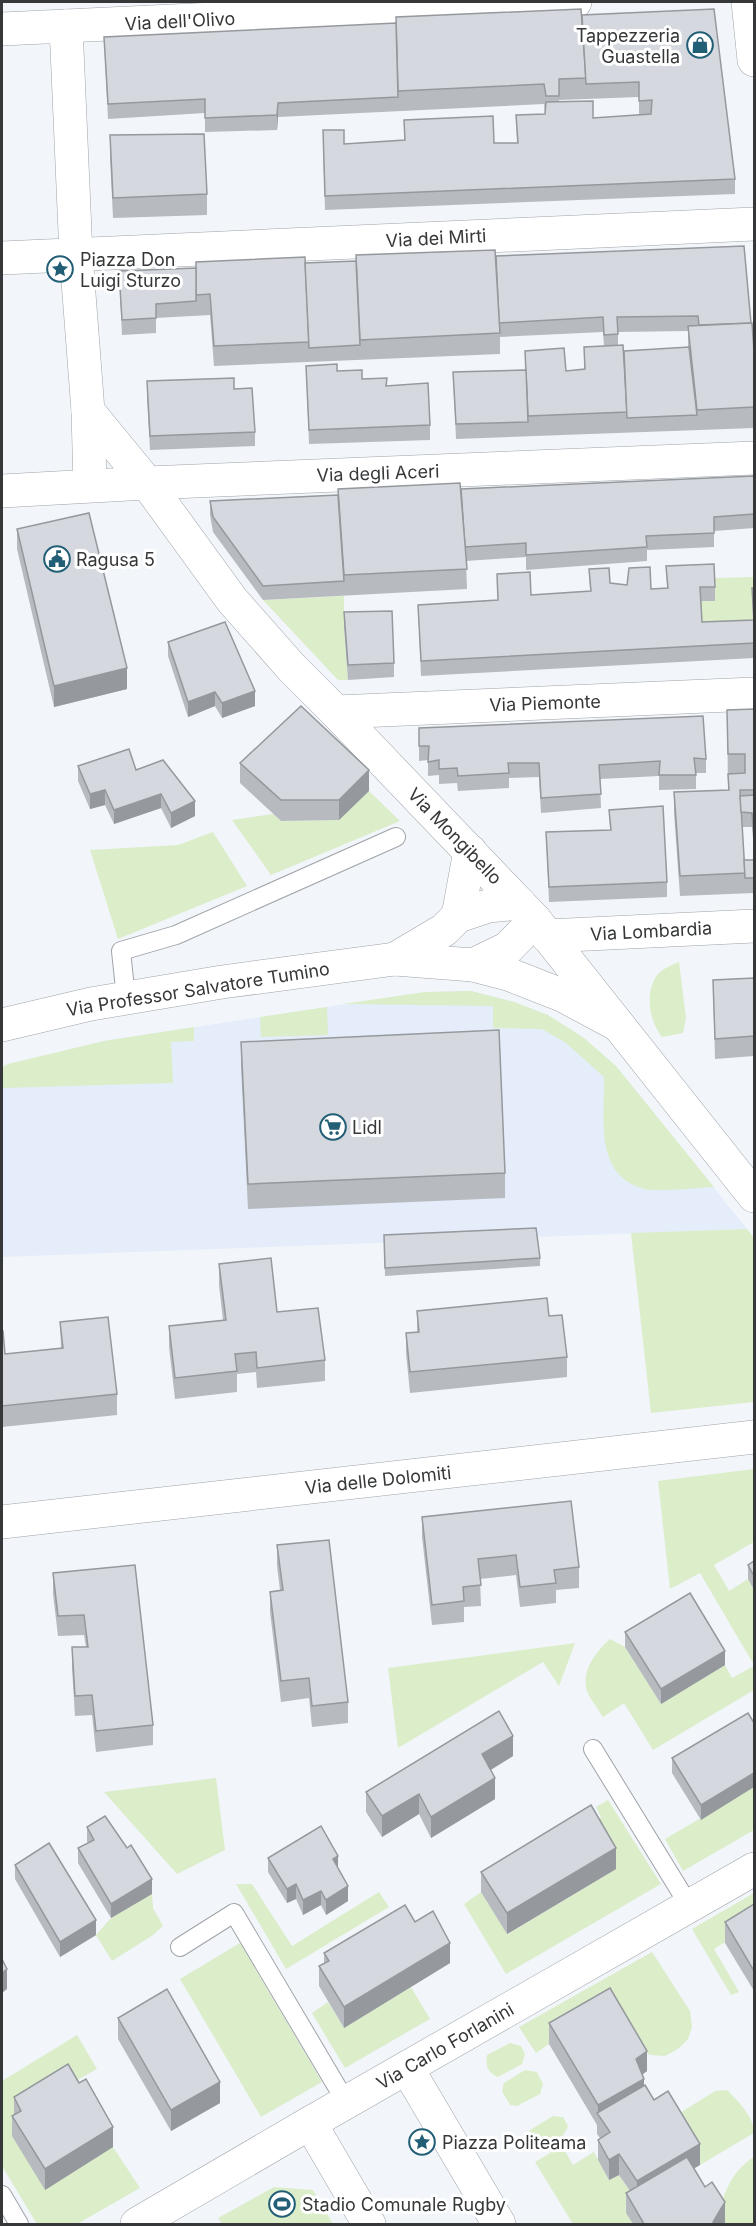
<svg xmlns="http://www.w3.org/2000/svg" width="756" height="2226" font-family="Inter,sans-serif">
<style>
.built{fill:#e4edf9}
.green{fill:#dbedc9}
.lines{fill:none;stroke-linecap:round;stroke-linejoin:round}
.lane-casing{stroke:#9fa3a8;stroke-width:20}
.street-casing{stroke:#9fa3a8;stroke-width:34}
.secondary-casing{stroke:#9fa3a8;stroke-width:34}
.lane{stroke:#fff;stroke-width:18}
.street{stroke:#fff;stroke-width:33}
.secondary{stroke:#fff;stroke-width:33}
.wall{fill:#b7bbc0;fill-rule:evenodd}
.shaded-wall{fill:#95989c}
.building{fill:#d5d9df;stroke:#95989c;stroke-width:1.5}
.labels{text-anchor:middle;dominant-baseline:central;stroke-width:6;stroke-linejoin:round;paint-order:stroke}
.street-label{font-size:18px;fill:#353739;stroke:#fff}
.poi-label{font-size:18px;fill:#353739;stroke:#fff;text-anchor:start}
</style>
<rect width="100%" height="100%" fill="#f2f6fb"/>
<path class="built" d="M471,991L514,1002L548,1015L584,1038L616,1066L747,1229L2,1257V1067L104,1041L425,992Z"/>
<g class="green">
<path d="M754,577V603H752L754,634L702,637L700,601H715L714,578Z"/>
<path d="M344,596V627L348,680H338L263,600Z"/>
<path d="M369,791L400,821L271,875L232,820L273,814L281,821L339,820Z"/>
<path d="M213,832L247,886L118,939L90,850L178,845Z"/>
<path d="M679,962L686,1018L683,1033L662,1037C649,1021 644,991 658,974C664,968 672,965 679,962Z"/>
<path d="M471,991L514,1002L548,1015L584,1038L616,1066L714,1187C697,1188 657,1192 644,1189C593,1175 605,1118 604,1077L566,1043L542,1029L493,1028V1006L343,1004L425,992Z"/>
<path d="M327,1007L328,1035L261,1037L260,1017Z"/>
<path d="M194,1027V1041L171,1042L173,1083L2,1088V1067L8,1064L104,1041Z"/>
<path d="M747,1229L754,1238V1402L651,1413L631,1233Z"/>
<path d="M754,1469V1542L714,1565L729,1591L748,1579L754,1590V1665L700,1573L670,1589L658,1481Z"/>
<path d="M610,1639L625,1647L661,1704L725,1665L732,1678L754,1666V1690L653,1750L624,1703L603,1717C598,1709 590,1699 587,1691C581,1670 596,1652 610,1639Z"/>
<path d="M575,1643L559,1686L543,1662L398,1748L388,1668Z"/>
<path d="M216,1778L225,1850L177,1874L104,1792Z"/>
<path d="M754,1787V1830L683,1871L665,1839Z"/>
<path d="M608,1800L661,1884L506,1974L464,1904L481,1892L508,1934L616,1869L591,1825L601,1817L596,1807Z"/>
<path d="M236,1884H252L292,1946L379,1892L389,1907L286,1969Z"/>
<path d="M754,1893V1925L714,1949L739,1992L731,1995L692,1929Z"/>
<path d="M152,1894L153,1908L163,1926L153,1935L112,1961L96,1935L111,1918Z"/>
<path d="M240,1943L322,2082L261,2117L180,1979Z"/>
<path d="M652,1952L690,2011L692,2027L688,2039L678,2049L665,2056L650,2055L631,2044H549L536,2053L519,2027Z"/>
<path d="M411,1987L430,2019L345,2068L312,2013L328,2002L344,2028Z"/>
<path d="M77,2035L97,2069L68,2085L45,2190L113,2147L140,2188L77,2224H37L2,2166V2081Z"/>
<path d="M510,2043L521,2046L525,2054L522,2064L498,2077C488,2073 485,2066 487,2055Z"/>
<path d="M525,2070L537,2072L543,2084L540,2094L517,2106L510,2105L502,2091L504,2083Z"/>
<path d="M727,2090C738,2101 754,2117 754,2133L700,2165L672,2118L715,2091Z"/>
<path d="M553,2116L563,2117L568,2126C564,2138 549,2151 536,2149L528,2137L530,2130Z"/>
<path d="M562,2146L573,2165L594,2152L609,2180L619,2175L637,2202L625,2209L633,2224H573L535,2162Z"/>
<path d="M752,2158H754V2224H724L725,2222L718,2212C728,2186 730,2175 752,2158Z"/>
<path d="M274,2187L313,2190L333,2224H222L218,2218Z"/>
</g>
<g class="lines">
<g class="lane-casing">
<g id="lane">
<path d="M126,998L121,951L176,935L396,837"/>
<path d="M593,1749L690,1907"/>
<path d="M180,1947L234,1913L346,2102"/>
<path d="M2,2195L19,2224"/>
</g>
</g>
<g class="street-casing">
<g id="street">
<path d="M748,2L754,60"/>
<path d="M66,26L575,2"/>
<path d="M2,258L754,224"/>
<path d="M147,483L754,458"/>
<path d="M336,712L754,694"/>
<path d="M458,916L488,906L519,903"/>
<path d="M547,936L754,926"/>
<path d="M395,959L444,930L458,916L470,851"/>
<path d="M473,965L508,948L535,920"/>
<path d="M2,1025L91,1004L222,982L395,959L473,965L508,974L564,996L618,1025"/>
<path d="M2,1522L754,1437"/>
<path d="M407,2068L499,2224"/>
<path d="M310,2123L369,2224"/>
<path d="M137,2224L310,2123L754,1869"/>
</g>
</g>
<g class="secondary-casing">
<g id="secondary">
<path d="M2,29L66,26L76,255L88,411L147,483L232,600L292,668L336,712L535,920L754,1196"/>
<path d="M88,411L90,485"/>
<path d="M2,491L147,483"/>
</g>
</g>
<use href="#lane" class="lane"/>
<use href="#street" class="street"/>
<use href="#secondary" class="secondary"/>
</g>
<g class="wall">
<path d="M582,15L735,179V194L325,210L323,145L404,140V120L494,143H517L516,115L545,114L544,104L278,117L277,130L205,132V113L108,119L104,37ZM639,97V115L593,118L559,102V100Z"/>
<path d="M110,135L207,194V215L113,218L110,156Z"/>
<path d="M744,246L754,351V428L456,439L453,372L525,370V351L566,371L584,369V347L604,346L603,332L500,337V354L214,366L210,315L156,318V333L122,335L119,271ZM688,331V347L624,351L618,346V332Z"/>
<path d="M306,366L337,371L387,386L430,425V440L309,444Z"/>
<path d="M147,381L255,432V446L150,450L147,396Z"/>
<path d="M754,476V528L714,531V547L647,550V561L526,570V557L466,561L467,589L263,600L213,532L210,515V501Z"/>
<path d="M17,529L127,689L54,707L17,549Z"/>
<path d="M666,566L715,587V601H701L702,622L753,620L752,588H754V658L421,676L418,605L497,600L531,595L590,591L589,569L610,583L651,589L667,588Z"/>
<path d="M344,612L394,663V677L348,680L344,627Z"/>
<path d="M168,642L255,706L222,718L215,706L188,717L168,656Z"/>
<path d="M754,709V851L752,827H742L744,860H754V893L680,896L674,813V792L728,790L727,710Z"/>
<path d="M419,728L706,759V773H696V789L659,790V776L600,779L601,808L541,813L539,777L509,778V788L458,791L457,783L439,784V775L428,776V760L419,761Z"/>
<path d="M240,763L369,791L339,820L281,821L240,783Z"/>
<path d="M78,766L136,770L195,816L171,828L161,808L114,824L105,805L90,809L78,781Z"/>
<path d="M609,810L667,882V897L549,902L546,832L610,830Z"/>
<path d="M754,978V1056L715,1059L713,980Z"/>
<path d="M241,1042L505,1173V1198L248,1209L241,1067Z"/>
<path d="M384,1235L540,1258V1266L385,1276Z"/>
<path d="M219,1264L277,1312L325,1360V1381L257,1388L256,1372L237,1374V1392L175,1399L169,1347V1326L223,1320L219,1285Z"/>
<path d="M417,1311L549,1316L567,1357V1377L410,1393L406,1353V1333L417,1332Z"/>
<path d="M60,1322L117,1394V1415L2,1427V1331L5,1354L61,1348Z"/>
<path d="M422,1517L579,1567V1588L556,1590V1603L520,1607L516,1575L480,1579L481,1606L464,1607V1622L432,1625L422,1537Z"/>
<path d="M277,1545L348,1702V1723L312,1727L309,1698L281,1702L270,1612V1592L280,1590L277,1566Z"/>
<path d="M754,1561V1590L748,1579V1565Z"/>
<path d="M135,1565L153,1725V1745L96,1752L92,1715L75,1716L72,1668V1647H86L84,1635L58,1636L53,1594V1573Z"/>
<path d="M625,1632L725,1665L661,1704L625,1647Z"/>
<path d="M748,1713L701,1820L672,1773V1758Z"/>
<path d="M513,1756L491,1770L495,1799L431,1838L419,1814L382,1837L366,1812V1792Z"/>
<path d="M87,1827L127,1848L152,1894L111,1918L78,1863V1848L88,1843L87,1841Z"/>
<path d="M268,1858L338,1869L348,1901L326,1915L321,1905L303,1915L296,1899L287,1903L268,1872Z"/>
<path d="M15,1865L96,1935L60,1957L15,1879Z"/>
<path d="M616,1869L507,1934L481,1892V1872Z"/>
<path d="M754,1904V1991L725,1943V1922Z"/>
<path d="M415,1922L450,1963L344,2028L319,1986V1966L324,1964V1953Z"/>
<path d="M118,2018L220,2103L171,2131L118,2039Z"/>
<path d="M549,2023L647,2071L642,2075L644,2086L700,2165L694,2168L725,2222L724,2224H633L626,2213V2193L630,2191L619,2175L609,2180L598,2160V2140L600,2138L597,2134V2125L549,2044Z"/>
<path d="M14,2097L113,2147L45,2190L12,2136V2116L14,2115Z"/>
</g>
<g class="shaded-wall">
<path d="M278,103V117L277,130V115Z"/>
<path d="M127,668V689L54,707V686Z"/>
<path d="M255,691V706L222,718V703Z"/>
<path d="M215,692V706L188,717V702Z"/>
<path d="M369,770V791L339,820V800Z"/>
<path d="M105,790V805L90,809V794Z"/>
<path d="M161,794V808L114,824V810Z"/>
<path d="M195,801V816L171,828V813Z"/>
<path d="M725,1651V1665L661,1704V1689Z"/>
<path d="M513,1736V1756L482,1775V1754Z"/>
<path d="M754,1773V1787L701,1820V1805Z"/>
<path d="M495,1778V1799L431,1838V1817Z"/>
<path d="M419,1794V1814L382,1837V1816Z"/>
<path d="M616,1848V1869L507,1934V1913Z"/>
<path d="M338,1856V1870L333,1859Z"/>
<path d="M152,1879V1894L111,1918V1904Z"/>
<path d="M296,1884V1899L287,1903V1889Z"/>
<path d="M348,1886V1901L326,1915V1900Z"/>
<path d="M321,1891V1905L303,1915V1900Z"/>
<path d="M96,1920V1935L60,1957V1942Z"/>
<path d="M450,1943V1963L344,2028V2007Z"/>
<path d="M7,1969V1989L2,1993V1973Z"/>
<path d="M647,2051V2071L636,2079V2059Z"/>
<path d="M644,2079V2099L598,2114V2105Z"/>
<path d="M220,2082V2103L171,2131V2110Z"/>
<path d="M113,2127V2147L45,2190V2169Z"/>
<path d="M700,2144V2165L637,2202V2181Z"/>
<path d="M619,2154V2175L609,2180V2160Z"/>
<path d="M725,2202V2222L724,2224H713V2222Z"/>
</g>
<g class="building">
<path d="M581,9L586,78L559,79V96H546L544,84L398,91L396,17Z"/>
<path d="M714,9L735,179L325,196L323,130H344V144L405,140L404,120L493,116L494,143H518L516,115L545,114L546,102L593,101V118L651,114L652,100L639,101V82L586,84L582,15Z"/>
<path d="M396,23L398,97L278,103L277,115L205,118V99L108,104L104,37Z"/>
<path d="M204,134L207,194L113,198L110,135Z"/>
<path d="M744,246L751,323L699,325L698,316L617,317L618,334L604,335L603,317L499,323L496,256Z"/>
<path d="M495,250L500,333L360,340L356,255Z"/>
<path d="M305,257L309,342L214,346L210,294L196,295V262Z"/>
<path d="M356,261L360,345L309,348L305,263Z"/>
<path d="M196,268V301L156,304V318L122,320L119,271Z"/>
<path d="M752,323L754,351V407L697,410L688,326Z"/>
<path d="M623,345L627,412L528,416L525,351L564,348L566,371L585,369L584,347Z"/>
<path d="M689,347L697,415L627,418L624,351Z"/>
<path d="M337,364V371L362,370V379L387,378L386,386L428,383L430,425L309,430L306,366Z"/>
<path d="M526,370L528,422L456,424L453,372Z"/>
<path d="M234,378V389L252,388L255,432L150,436L147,381Z"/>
<path d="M754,476V514L714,517V533L646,536L647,547L526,555V543L465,547L461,489Z"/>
<path d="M460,483L467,569L344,575L338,489Z"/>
<path d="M338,495L344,581L263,586L213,517L210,501Z"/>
<path d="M89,513L127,668L54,686L17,529Z"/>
<path d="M714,564L715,587H700L702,622L754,620L752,588H754V643L421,661L418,605L498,600L497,574L530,572L531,595L591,591L589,569L609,568L610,583L627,585L629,568L650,567L651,589L668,588L666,566Z"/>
<path d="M392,611L394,663L348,665L344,612Z"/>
<path d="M225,622L255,691L222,703L215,692L188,702L168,642Z"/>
<path d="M301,706L369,770L339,800H281L240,763Z"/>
<path d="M754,709V790H740L745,873L680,876L674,792L729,790L728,774L745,773V754H728L727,710Z"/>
<path d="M703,716L706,759L694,758L696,775H659L660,761L599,765L601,794L541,798L539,763H508L509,773L458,776L457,768L439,769V760L428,762L429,746H419V728Z"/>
<path d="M129,749L136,770L163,760L195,801L171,813L161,794L114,810L105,790L90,794L78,766Z"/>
<path d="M754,795V836L752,813L741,812L740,796Z"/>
<path d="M663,806L667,882L549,887L546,832L611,830L609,810Z"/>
<path d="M744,860H754V878H745Z"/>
<path d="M754,978V1036L715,1039L713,980Z"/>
<path d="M499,1030L505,1173L248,1184L241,1042Z"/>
<path d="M536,1228L540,1258L385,1268L384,1235Z"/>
<path d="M271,1258L277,1312L318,1308L325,1360L257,1368L256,1352L246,1353L235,1354L237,1371L175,1378L169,1326L226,1320L219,1264Z"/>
<path d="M547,1298L549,1316L562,1315L567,1357L410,1372L406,1333L419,1332L417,1311Z"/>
<path d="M108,1317L117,1394L2,1406V1331H3L5,1354L63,1348L60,1322Z"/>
<path d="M571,1501L579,1567L554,1570L556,1583L520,1587L516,1555L478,1559L481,1585L463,1587L464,1601L432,1605L422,1517Z"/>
<path d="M329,1540L348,1702L312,1706L309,1678L281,1681L270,1592L283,1590L277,1545Z"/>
<path d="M754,1561V1576L748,1565Z"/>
<path d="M135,1565L153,1725L96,1731L92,1695L75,1696L72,1647H88L84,1615L58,1616L53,1573Z"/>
<path d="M690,1593L725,1651L661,1689L625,1632Z"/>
<path d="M499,1711L513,1736L482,1754L495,1778L431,1817L419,1794L382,1816L366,1792Z"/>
<path d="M748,1713L754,1723V1773L701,1805L672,1758Z"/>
<path d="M591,1805L616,1848L507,1913L481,1872Z"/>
<path d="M105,1816L127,1848L131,1845L152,1879L111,1904L78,1848L94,1840L87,1827Z"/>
<path d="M321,1826L338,1856L333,1859L348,1886L326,1900L321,1891L303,1900L296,1884L287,1889L268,1858Z"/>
<path d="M49,1843L96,1920L60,1942L15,1865Z"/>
<path d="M754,1904V1971L725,1922Z"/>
<path d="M405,1905L415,1922L433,1911L450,1943L344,2007L319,1966L329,1961L324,1953Z"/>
<path d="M2,1959L7,1969L2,1973Z"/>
<path d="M610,1988L647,2051L636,2059L644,2079L598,2105L549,2023Z"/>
<path d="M167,1989L220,2082L171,2110L118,2018Z"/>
<path d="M68,2064L79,2083L86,2079L113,2127L45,2169L12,2116L21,2111L14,2097Z"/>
<path d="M645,2085L654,2100L668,2091L700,2144L637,2181L619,2154L609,2160L598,2140L610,2132L597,2113Z"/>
<path d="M687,2157L705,2187L712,2182L725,2202L713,2222L714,2224H644L626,2193Z"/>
</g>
<defs>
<g id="shop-ring" transform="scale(1.35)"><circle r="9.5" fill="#fff" stroke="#225e76" stroke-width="1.5"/><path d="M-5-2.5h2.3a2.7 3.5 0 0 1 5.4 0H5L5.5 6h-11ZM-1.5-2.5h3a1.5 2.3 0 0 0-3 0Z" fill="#225e76"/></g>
<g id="sight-ring" transform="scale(1.35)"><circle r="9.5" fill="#fff" stroke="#225e76" stroke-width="1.5"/><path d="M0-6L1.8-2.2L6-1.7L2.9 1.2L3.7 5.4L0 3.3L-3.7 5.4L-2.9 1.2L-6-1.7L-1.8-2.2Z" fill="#225e76"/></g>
<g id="civic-ring" transform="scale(1.35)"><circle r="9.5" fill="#fff" stroke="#225e76" stroke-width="1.5"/><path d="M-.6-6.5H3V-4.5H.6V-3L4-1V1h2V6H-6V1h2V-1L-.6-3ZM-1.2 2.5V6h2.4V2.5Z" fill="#225e76"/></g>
<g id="supermarket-ring" transform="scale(1.35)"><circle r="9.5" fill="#fff" stroke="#225e76" stroke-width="1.5"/><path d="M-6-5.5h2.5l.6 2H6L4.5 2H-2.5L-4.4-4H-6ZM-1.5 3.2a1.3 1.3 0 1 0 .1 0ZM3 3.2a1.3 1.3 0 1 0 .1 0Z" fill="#225e76"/></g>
<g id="stadium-ring" transform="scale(1.35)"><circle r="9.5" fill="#fff" stroke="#225e76" stroke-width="1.5"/><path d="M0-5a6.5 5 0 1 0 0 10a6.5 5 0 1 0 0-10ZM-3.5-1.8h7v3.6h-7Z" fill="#225e76"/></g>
</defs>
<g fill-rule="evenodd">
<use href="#shop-ring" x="700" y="45"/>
<use href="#sight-ring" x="60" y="269"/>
<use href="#civic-ring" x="57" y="559"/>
<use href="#supermarket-ring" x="333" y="1127"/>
<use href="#sight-ring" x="422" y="2142"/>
<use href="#stadium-ring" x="282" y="2204"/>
</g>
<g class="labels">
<g class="street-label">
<text transform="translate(180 21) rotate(-3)">Via dell'Olivo</text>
<text transform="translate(436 238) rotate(-3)">Via dei Mirti</text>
<text transform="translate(378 473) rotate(-2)">Via degli Aceri</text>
<text transform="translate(545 703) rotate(-2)">Via Piemonte</text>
<text transform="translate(455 836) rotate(46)">Via Mongibello</text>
<text transform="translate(651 931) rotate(-3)">Via Lombardia</text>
<text transform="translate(198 989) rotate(-9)">Via Professor Salvatore Tumino</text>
<text transform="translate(378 1480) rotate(-6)">Via delle Dolomiti</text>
<text transform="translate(445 2046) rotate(-30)">Via Carlo Forlanini</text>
</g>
<g class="poi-label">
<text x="680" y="35" text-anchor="end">Tappezzeria<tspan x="680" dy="21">Guastella</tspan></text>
<text x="80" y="259">Piazza Don<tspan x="80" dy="21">Luigi Sturzo</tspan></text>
<text x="76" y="559">Ragusa 5</text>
<text x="352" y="1127">Lidl</text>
<text x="442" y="2142">Piazza Politeama</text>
<text x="302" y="2204">Stadio Comunale Rugby</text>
</g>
</g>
<rect width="756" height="2226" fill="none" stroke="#353739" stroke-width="6"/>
</svg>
